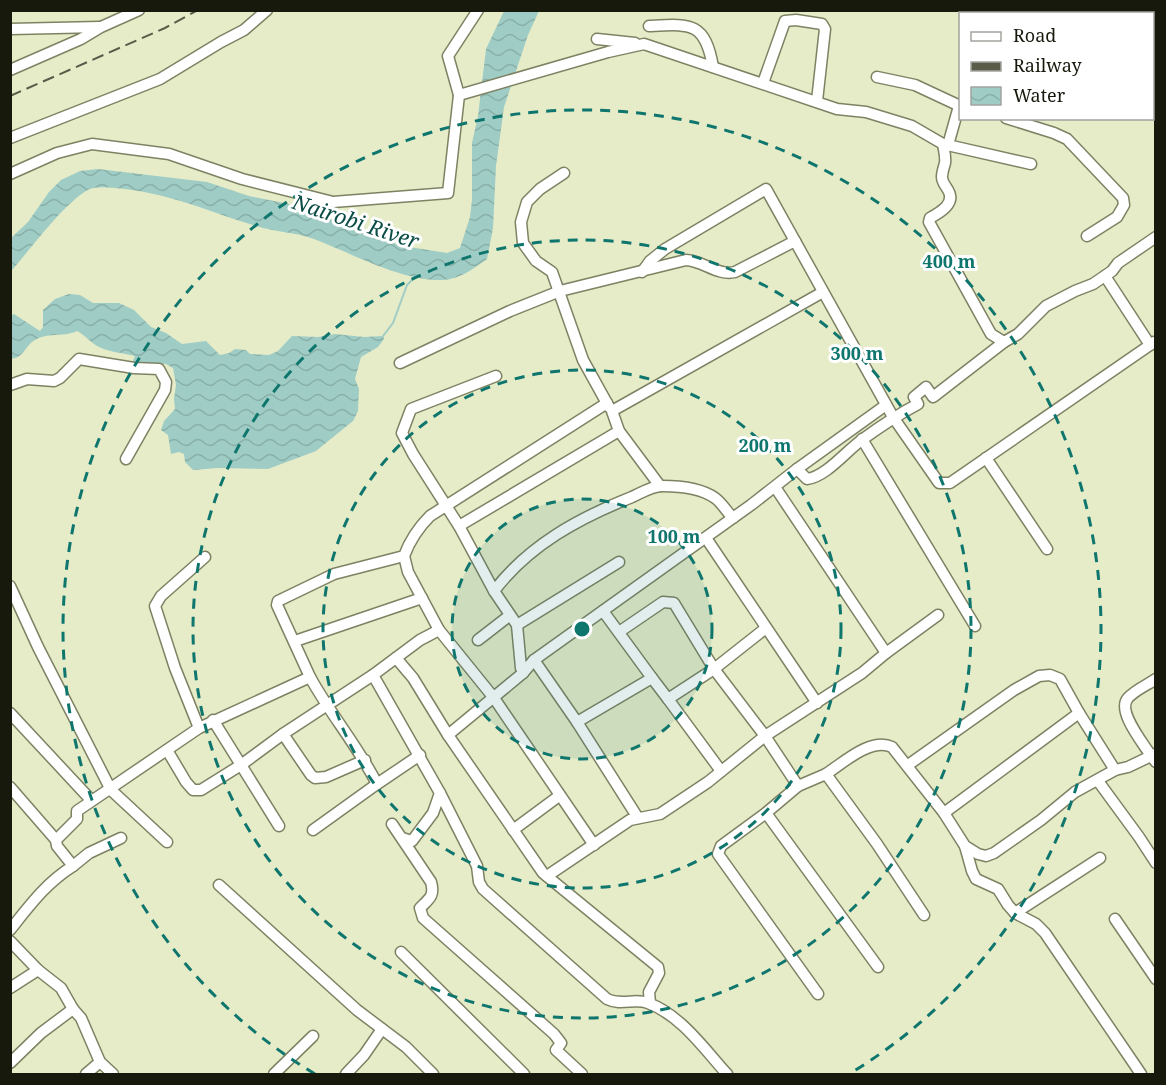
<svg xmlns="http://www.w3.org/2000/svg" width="1166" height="1085" font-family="'Noto Serif',serif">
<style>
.water{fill:url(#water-waves)}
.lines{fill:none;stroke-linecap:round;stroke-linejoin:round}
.stream{stroke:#9fcdc5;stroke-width:2}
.minor-casing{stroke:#7e8263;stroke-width:13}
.minor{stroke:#fff;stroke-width:10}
.rail{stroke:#5a5c49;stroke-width:2;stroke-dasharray:12 6;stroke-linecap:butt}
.ring{fill:none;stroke:#0f766e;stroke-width:3;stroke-dasharray:10 8}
.labels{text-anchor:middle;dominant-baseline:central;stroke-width:6;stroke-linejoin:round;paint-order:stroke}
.water-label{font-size:21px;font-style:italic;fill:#0b4d46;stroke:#fff}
.centre{fill:#0f766e;stroke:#fff;stroke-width:3}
.ring-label{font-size:18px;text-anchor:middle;font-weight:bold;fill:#0f766e;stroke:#fff;stroke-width:6;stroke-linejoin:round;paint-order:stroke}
</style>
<defs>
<pattern id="water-waves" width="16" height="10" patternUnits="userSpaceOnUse" patternTransform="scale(1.5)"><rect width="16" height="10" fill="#9fcdc5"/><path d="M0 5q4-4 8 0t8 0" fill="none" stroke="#88afa8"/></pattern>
</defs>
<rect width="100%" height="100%" fill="#e6ebc8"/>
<g class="water">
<path d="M1074,10L1086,13L1017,14L1008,11Z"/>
<path d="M504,11H539L528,35L504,107L496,166L493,228L487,259C473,269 460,279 443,280C403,282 351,253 314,239C295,232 275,232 256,226C210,212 174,195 125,189C115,188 104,186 93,188C70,194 28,253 11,271L10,239L28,222L49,192L61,180L80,171L98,169L207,182L249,196L294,205L336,221L353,230L403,246L447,253L460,248L470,217L472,200V143L478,116L486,49Z"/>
<path d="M69,294L80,295L93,303H119L134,310L151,327L166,333L182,344L206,341L220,355L229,353L235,349L246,350L250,354L269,355L278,351L292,336L318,337L335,334L364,337L383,336L384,339L378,347L361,357L355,379L359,389L358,411L353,421L316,451L268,469L218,468L193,470L185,462L184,454L179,452L171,454L168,435L161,430L164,421L175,409L174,399L176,385L173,368L166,364L132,363L135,356C123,353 108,352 97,346C90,342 85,335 77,331C62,338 46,331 32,342C24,349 23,358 10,359V316L14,314L40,331L43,327V310L55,299Z"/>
</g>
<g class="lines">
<path class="stream" d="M383,336L393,323L407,285L416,276"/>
<g class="minor-casing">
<g id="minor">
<path d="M649,26C690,24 705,21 713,67"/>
<path d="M10,29L100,27"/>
<path d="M597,39L635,43"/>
<path d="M10,70L81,39L101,27L139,10"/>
<path d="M877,77L915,85L960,106"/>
<path d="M763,83L785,21L796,20L822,24L825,29L817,101"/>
<path d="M459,95L608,52L644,44L837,109L866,112L912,126L943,144L1031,164"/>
<path d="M1006,118L1054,133L1067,139L1123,198L1124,205L1117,217L1087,236"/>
<path d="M10,138L160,79L221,42L244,30L267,10"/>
<path d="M943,144C944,150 946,157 945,163C944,167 942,172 942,177C942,182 945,185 948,190C956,203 941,212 930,218L929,222L991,334L1004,342"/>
<path d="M948,145L959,106"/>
<path d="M564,173L540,189L527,202L521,222L523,243L536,261L552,272L583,360L609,407"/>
<path d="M10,174L57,153L92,144L169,154L242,179L333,202L448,193L459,95L448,56L478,10"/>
<path d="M642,272L650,261L665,249L766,189L893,417L939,483H950L1150,345"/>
<path d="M1105,276L1150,345L1154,342"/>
<path d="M400,363L510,311L560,291L686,260C704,261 717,276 735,272L795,241"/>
<path d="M496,376L411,409L402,433L413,454L459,526L494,591L517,625L521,668L523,673L534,660"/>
<path d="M10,385L27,379L54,381L60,378L79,359L134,368L159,369L166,382L165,390L126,459"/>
<path d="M862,439L975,626"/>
<path d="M986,458L1047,549"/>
<path d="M797,469L886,405"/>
<path d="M660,486L619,431L612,411L823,292"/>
<path d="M459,526L619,431"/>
<path d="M706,538L817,703"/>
<path d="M404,556L408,572L439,630"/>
<path d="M10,586L38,647L111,790L167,842"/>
<path d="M494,591C529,545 579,518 632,497C641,493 652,486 662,486C678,486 701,488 715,498C722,503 727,512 733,518"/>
<path d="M603,611L652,678"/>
<path d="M517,625L619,562"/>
<path d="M766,628L714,669L668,699L652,678L577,722L534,660L751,505L797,469L807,479C826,477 847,450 863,439C881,426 899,414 918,404L914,397L926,387L933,397L1004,342L1018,334L1046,306L1075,291L1093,284L1112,271L1118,263L1156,237"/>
<path d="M619,632L663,602L674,603L714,669L765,736L798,786"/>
<path d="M478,640L509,616"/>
<path d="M295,641L422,598"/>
<path d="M886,653L938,615"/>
<path d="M396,658L413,678L448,735L543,873L658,967L659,973L649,992L650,1003"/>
<path d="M373,675L440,793L477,866L479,882L483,889L607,999C621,1006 635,998 648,1003C681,1015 705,1050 727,1074"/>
<path d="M310,677L277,605L278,601L334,574L404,556C410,540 418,528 430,516L607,403"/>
<path d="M668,699L721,771"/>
<path d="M10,713L91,800"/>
<path d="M213,720L241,765L283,734L311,775L315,778L326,777L365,760"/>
<path d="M577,722L638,818"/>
<path d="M199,728L175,668L155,606L161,596L205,557"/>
<path d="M283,734L373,675L420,640L439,630L494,698L594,845"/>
<path d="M448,735L523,673"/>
<path d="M167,750L186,782L193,790H201L241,765L279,826"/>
<path d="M1155,754L1151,756C1144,744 1116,711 1128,698C1135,690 1147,685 1156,679"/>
<path d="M908,765L1014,690L1039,676L1050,675L1060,679L1079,713"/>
<path d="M826,774C843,763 871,737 892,747L944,813L965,846L978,854L986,856L994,853L1041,820L1075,792L1115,770L1128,767L1151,756L1156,762"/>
<path d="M1098,781L1139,837L1156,863"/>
<path d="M10,787L56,840"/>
<path d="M766,813L721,846L718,854L818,994"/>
<path d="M944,813L1079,713L1115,770"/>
<path d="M392,824L431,882C435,896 429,899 420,908L423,918L554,1034L561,1043L556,1050L582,1074"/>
<path d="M313,830L377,784"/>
<path d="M513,830L559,796"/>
<path d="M402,838L412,841L433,813L440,793"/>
<path d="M965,846L972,871L976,879L998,889L1008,905L1015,913L1036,924L1045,933L1141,1074"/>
<path d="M73,866L89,853L121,838"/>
<path d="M547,876L630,820L660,814L708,782L765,736L862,673L886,653L775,487"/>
<path d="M219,885L357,1010L406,1047L433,1074"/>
<path d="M1015,913L1100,858"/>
<path d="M1115,919L1156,979"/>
<path d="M10,930C30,905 46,883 73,866L57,846L56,840L77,819V811L199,728L310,677C330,714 358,746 377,784L420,755"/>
<path d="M10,941L38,970L61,988L73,1009L81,1018L100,1062L113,1074"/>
<path d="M401,952L524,1074"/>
<path d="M878,967L766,813L798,786L826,774L877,844L924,915"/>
<path d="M10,988L38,970"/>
<path d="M10,1063L41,1033L73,1009"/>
<path d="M86,1074L100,1062"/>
<path d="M274,1074L313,1036"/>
<path d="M346,1074L364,1055L382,1029"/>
</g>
</g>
<use href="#minor" class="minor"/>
<path class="rail" d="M10,96L165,28L198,10"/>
</g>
<circle cx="582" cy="629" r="130" fill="#0f766e" fill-opacity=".12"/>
<g class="ring">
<circle cx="582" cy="629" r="130"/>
<circle cx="582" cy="629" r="259"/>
<circle cx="582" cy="629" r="389"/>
<path d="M315 1074A519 519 0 1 1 849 1074"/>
</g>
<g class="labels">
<g class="water-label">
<text transform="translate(356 221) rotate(18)">Nairobi River</text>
</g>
</g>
<circle cx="582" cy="629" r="9" class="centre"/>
<g class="ring-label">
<text x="949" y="268">400 m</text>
<text x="857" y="360">300 m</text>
<text x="765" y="452">200 m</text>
<text x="674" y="543">100 m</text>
</g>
<rect width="1166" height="1085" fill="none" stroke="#18190d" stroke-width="24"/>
<rect x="959" y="12" width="195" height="108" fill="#ffffff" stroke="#a3a39e" stroke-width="1.5"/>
<rect x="971" y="32" width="30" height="9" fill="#ffffff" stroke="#a3a39e" stroke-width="1.5"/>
<text x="1013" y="42" font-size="18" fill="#18190d">Road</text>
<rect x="971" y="62" width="30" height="9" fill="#5a5c49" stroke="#a3a39e" stroke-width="1.5"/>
<text x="1013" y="72" font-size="18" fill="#18190d">Railway</text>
<rect x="971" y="87" width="30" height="18" fill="url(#water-waves)" stroke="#a3a39e" stroke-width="1.5"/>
<text x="1013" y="102" font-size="18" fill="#18190d">Water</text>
</svg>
